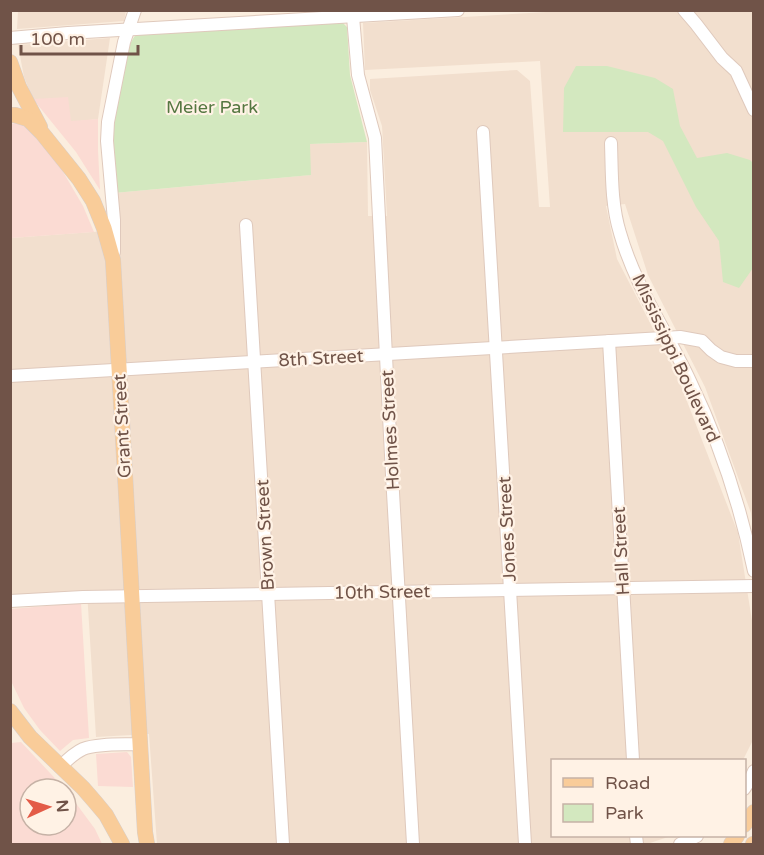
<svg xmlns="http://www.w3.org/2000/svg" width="764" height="855" font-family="'Varela Round',sans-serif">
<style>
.residential{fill:#f2dfce}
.commercial{fill:#fbdbd3}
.green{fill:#d3e8bf}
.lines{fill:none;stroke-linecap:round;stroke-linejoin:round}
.minor-casing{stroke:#dfc9bc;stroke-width:14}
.major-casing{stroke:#d7cfcc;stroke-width:16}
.minor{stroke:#fff;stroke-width:12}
.major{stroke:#f9cc99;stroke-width:15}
.labels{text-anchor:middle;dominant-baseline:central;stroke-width:4.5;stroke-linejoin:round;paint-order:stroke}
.park-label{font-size:18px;fill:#557741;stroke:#fff2e5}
.street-label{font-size:18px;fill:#705348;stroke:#fff2e5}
</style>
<rect width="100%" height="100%" fill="#fbeedf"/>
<g class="residential">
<path d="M580,10L753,11V528L751,513L705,387L648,275L625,204L606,206L617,259L676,373L738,533L753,627V740L743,760H552V836H671L650,843L622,844H157L149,734L96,737L87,591L11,595V238L120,230L114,193L310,175L309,144L367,142L368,216H387L382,126L370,90V79L517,70L530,81L539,207H550L540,61L365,70L363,23Z"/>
<path d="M18,11V10L126,11L124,21L17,29Z"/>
<path d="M110,38L98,119L71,122L33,99L24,77L18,45Z"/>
</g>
<g class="commercial">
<path d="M68,97L71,121L98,119V150L100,190L76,152L33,99Z"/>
<path d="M15,123H27L59,165L83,206L94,232L11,238V124Z"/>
<path d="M81,603L89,738L73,740L60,751L40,730L24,708L11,681V609Z"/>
<path d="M21,742L65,789H30V825H66V790L95,829L102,844H11V743Z"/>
<path d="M127,752L131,757L133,787L98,786L96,754Z"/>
</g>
<g class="green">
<path d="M342,22L347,27L350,75L367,142L310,144L311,175L114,193C113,180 111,165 112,152C113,131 122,47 136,35Z"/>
<path d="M576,66H607L655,78L673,89L680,126L697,158L727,153L750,160L753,163V268L739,288L723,282L719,241L696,207L663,141L648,132H563L564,88Z"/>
</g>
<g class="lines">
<g class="minor-casing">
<g id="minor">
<path d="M684,10L696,24L722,58L736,71L754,110"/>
<path d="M353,17L358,75L375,138L392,475L413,844"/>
<path d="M10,38L68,33L458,10"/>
<path d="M483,132L525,844"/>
<path d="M611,143C612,173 611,204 620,233C635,286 667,332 690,381C720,443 740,504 754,571"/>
<path d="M246,225L283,844"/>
<path d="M114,252V220L107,141L108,122L124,42L135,10"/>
<path d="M609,341L633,760"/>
<path d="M10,376L680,337L702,341L711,350L721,357L736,361H754"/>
<path d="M10,601L83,597L754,586"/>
<path d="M60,767C67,760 74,753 83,749C98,743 124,745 141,744"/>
<path d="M744,789L750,780L754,771"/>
<path d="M636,836L637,844"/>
<path d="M680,844L697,836"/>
</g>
</g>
<g class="major-casing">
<g id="major">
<path d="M10,62L19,87L40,127"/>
<path d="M10,115H15L28,119L42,133L79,179L93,201L104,228L113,260L145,832L147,844"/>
<path d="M10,711L30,737L83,788L96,803L106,815L122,844"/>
<path d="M744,825L754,812"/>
<path d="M731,844L737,836"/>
<path d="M753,844H754"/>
</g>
</g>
<use href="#minor" class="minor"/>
<use href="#major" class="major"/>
</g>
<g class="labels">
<g class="park-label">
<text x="212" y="107">Meier Park</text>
</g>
<g class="street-label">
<text transform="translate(321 358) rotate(-3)">8th Street</text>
<text transform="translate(676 358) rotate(65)">Mississippi Boulevard</text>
<text transform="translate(122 426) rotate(-93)">Grant Street</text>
<text transform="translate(390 430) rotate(-93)">Holmes Street</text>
<text transform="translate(507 529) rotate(-93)">Jones Street</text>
<text transform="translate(265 535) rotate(-93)">Brown Street</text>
<text transform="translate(621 551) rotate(-93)">Hall Street</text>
<text transform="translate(382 592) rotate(-1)">10th Street</text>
</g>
</g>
<rect width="764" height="855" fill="none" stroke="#705348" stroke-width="24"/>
<rect x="551" y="759" width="195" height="78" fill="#fff2e5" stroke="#c6b2a6" stroke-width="1.5"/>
<rect x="563" y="778" width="30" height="9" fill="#f9cc99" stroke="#c6b2a6" stroke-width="1.5"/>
<text x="605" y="789" font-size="18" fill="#705348">Road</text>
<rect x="563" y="804" width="30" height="18" fill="#d3e8bf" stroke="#c6b2a6" stroke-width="1.5"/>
<text x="605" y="819" font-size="18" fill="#705348">Park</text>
<g transform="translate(48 807) rotate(86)"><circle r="28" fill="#fff2e5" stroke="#c6b2a6" stroke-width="1.5"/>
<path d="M0-4.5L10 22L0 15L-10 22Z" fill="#e35b47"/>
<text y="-9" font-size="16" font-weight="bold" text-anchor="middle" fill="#705348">N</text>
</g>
<path d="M21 45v9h117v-9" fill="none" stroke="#705348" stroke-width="3"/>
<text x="30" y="45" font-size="18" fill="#705348" stroke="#fff2e5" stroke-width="4.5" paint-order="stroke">100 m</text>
</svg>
